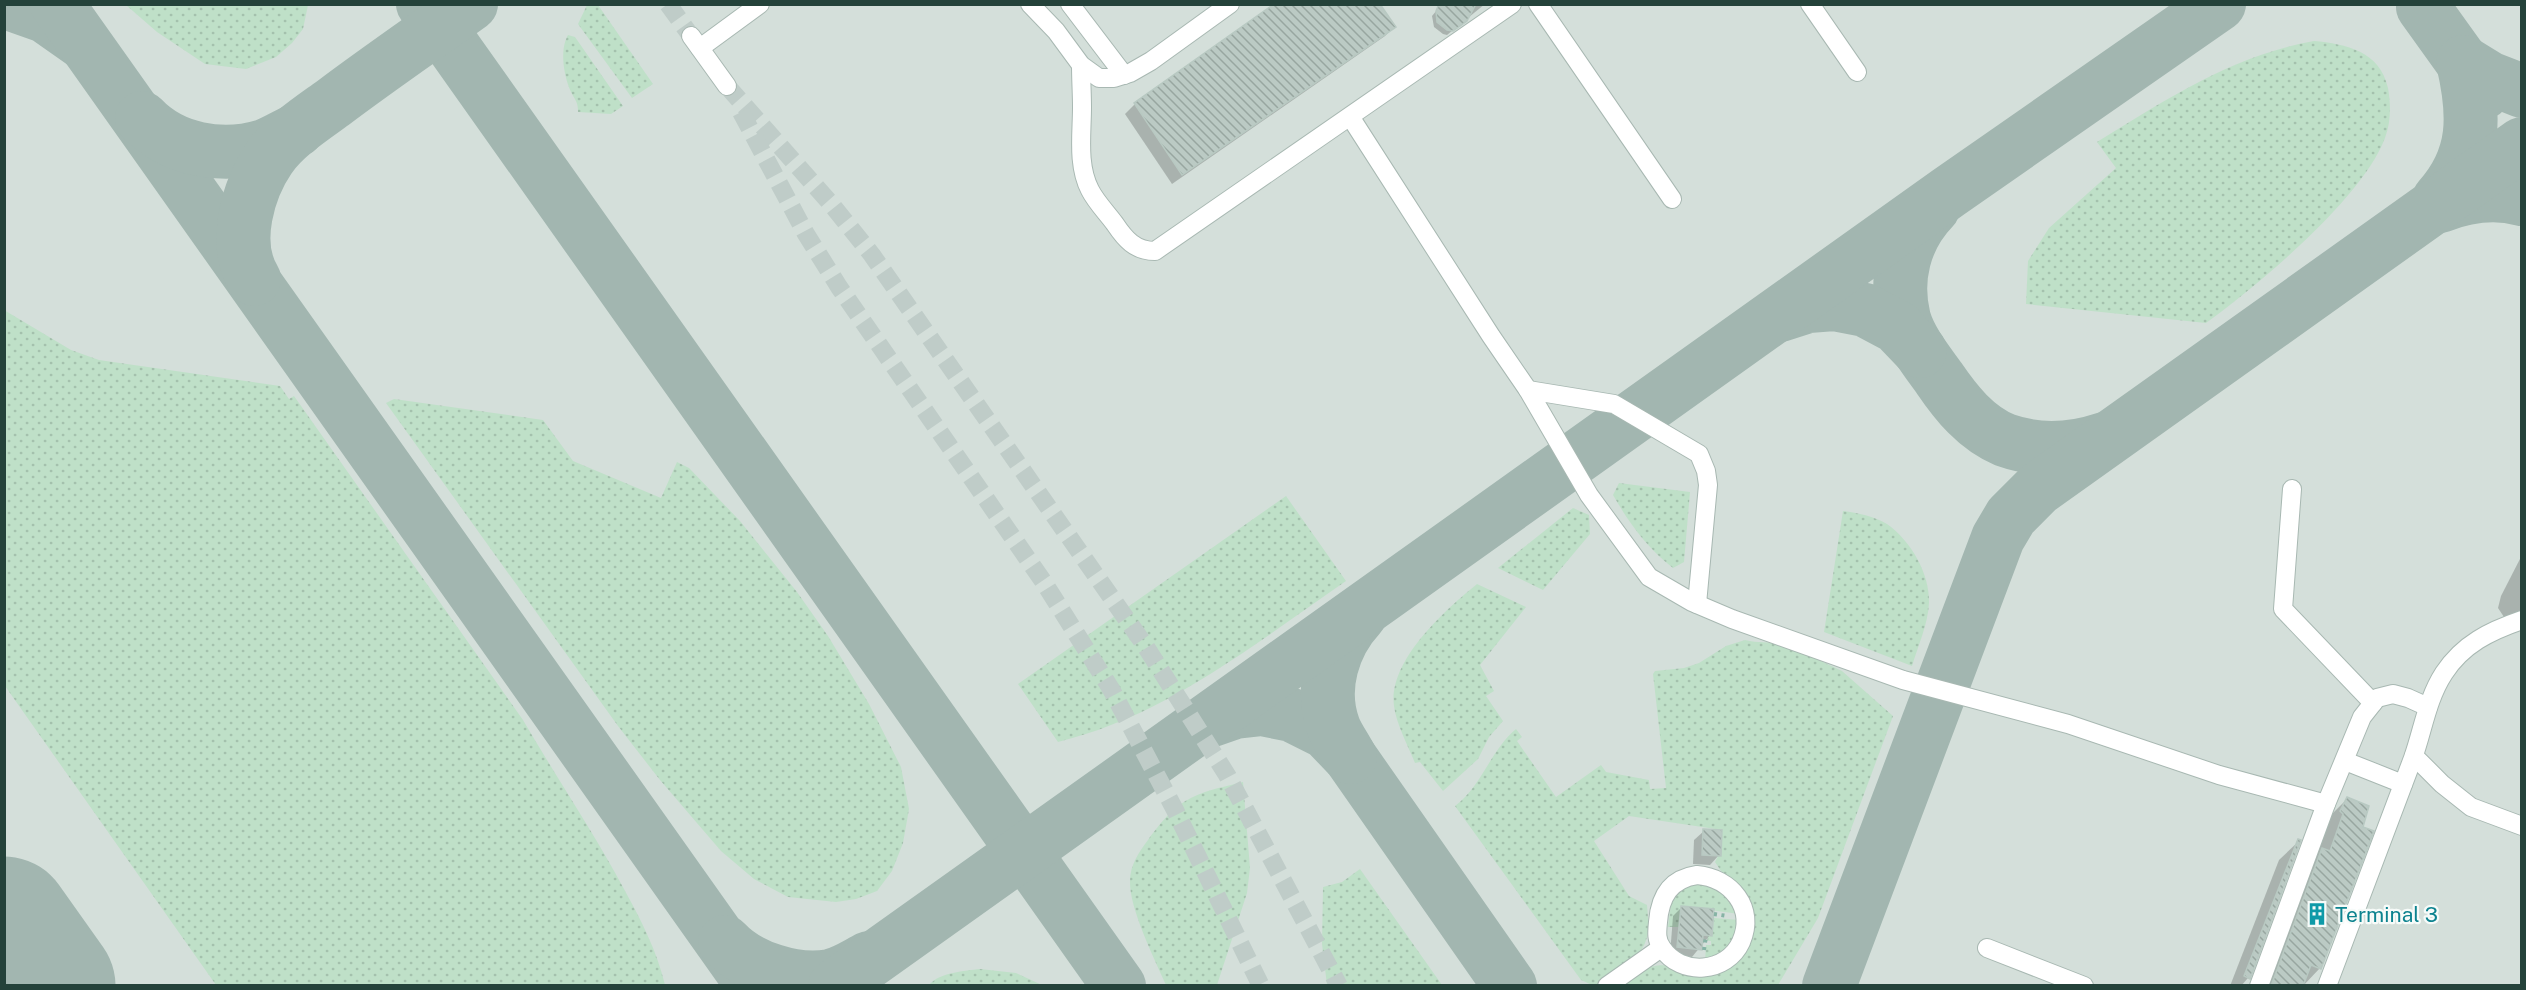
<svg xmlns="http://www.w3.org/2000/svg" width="2526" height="990" font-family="'Public Sans',sans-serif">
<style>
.built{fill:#d4dfda}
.grass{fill:url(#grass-dots)}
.shadow{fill:#0003}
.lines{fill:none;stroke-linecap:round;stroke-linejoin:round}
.taxiway{stroke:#a2b6b0;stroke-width:54}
.runway{stroke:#a2b6b0;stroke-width:135}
.building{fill:url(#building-back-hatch);stroke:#b8c9c2;stroke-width:1.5}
.minor-tunnel{stroke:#bfccc8;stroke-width:18;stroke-dasharray:18 9;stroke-linecap:butt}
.minor-casing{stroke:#a8b8b2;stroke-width:20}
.path{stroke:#86b3a5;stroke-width:4;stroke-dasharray:3 4.5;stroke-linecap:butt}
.minor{stroke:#fff;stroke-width:18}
.labels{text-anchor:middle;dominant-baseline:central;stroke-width:4.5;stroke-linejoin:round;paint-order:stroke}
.culture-label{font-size:21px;fill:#0d838f;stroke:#f7fbf9;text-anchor:start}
</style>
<defs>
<pattern id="grass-dots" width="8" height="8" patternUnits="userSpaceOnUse" patternTransform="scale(1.5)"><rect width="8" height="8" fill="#bfe0c8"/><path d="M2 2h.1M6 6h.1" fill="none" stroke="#a4c1ad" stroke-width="1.8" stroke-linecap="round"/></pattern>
<pattern id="building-back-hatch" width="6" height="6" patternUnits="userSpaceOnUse" patternTransform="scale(1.5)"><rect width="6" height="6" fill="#bbcac4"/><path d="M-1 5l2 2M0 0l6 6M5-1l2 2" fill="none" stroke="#98a6a0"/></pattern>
</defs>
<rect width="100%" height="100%" fill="#e6efeb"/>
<path class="built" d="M5,5H2521V985L5,986Z"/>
<g class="grass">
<path d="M126,5H308L303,29L292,43L276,57L246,69L205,64L157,32Z"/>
<path d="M587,5H598L653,84L632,98L578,24Z"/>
<path d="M568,35L575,37L623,106L611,114L578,112C578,103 576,101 572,94C564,78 559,50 568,35Z"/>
<path d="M2314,41C2346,44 2380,51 2388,88C2391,105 2391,122 2385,138C2362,199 2259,284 2206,323L2026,304L2028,261L2049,228L2116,168L2097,142C2165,100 2233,55 2314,41Z"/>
<path d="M4,310L71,350L99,360L280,386L289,399L294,396L523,720C556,777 593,831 624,889C641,920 657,951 665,985H216L5,686Z"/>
<path d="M394,399L543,420L573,461L661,498L677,462L689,468L740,521L797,592L828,636L869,704L901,767L909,809L903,843L892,871L877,891L856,899L836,902L788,897L754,879L721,851L660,780L618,726L386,403Z"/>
<path d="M1619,483L1690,492L1684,562L1673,568C1647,548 1629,523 1613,495Z"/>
<path d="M1286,496L1346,581C1275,630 1191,695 1111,725C1094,732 1076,737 1058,742L1018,684Z"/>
<path d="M1573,508L1589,515L1590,534L1543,590L1498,568Z"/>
<path d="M1843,511C1858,513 1874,516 1887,524C1911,541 1930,574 1929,603C1928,624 1918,646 1912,666L1824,632Z"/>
<path d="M1477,584L1526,607L1480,665L1494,691L1486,696L1503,721L1489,737L1478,759L1443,791L1420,762L1415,763C1408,746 1396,723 1394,706C1388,661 1445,610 1477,584Z"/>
<path d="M1745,640C1761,644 1773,641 1787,645L1842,671L1893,716L1818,918L1778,985H1620C1651,965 1654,960 1691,971L1746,942L1734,881L1721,871L1715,862L1718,856H1721L1722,830L1629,816L1594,841L1629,896L1647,905C1648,918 1650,931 1645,943C1642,954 1606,985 1594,985C1591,985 1584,981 1581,980L1455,806C1482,786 1490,751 1516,729L1522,737L1517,741L1556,797L1601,765L1606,772L1649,780L1650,789L1666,788L1653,674L1655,671L1684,668L1699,663L1726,646Z"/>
<path d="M1243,782L1250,868L1247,893L1217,985H1166C1155,960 1129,908 1130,881C1130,865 1139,852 1148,840C1179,797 1193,794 1243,782Z"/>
<path d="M1360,869L1442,985H1327L1322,944L1323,887L1342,882Z"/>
<path d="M1692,881L1723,888L1739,914L1681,906L1679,927H1668L1672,896Z"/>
<path d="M1714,918L1740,920L1734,944L1705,962L1706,945H1711V941H1707L1708,936H1712Z"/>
<path d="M980,969L1016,973L1042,985H929C940,972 965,971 980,969Z"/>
</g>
<g class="shadow">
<path d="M1276,4L1394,27L1385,36L1172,184L1125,114L1135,104Z"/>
<path d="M1442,4H1485L1447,35L1443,34L1434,27L1432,16Z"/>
<path d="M2522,555V627L2512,629L2498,608L2501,596Z"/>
<path d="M2347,799L2320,968L2303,986H2260L2303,869L2317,854L2325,834L2322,831L2328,818Z"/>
<path d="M1704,831L1719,855L1710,865L1693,864L1694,840Z"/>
<path d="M2299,841L2248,978L2241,986H2230L2279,860Z"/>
<path d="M1682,907L1710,935L1692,957L1670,955L1673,916Z"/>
</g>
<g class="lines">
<g class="taxiway">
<path d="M11,4L45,16L82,42"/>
<path d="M57,4L753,986"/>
<path d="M423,4L1119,986"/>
<path d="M2423,7L2484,92"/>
<path d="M142,118C172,150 222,159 264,146C275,142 286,135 297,130"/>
<path d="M2439,199C2477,157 2475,114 2463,62L2489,78L2522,91"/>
<path d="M2440,206C2466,196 2495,192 2522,199"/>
<path d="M1933,208C1904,238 1894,279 1904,319C1910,340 1926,360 1939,378C1956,403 1976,428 2005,440C2039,452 2071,450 2104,439"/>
<path d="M254,279C232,243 248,189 270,157C286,135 311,119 333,103C378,69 425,37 471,4"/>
<path d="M1780,315L1808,306L1834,304L1865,310L1897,327L1920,351"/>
<path d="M1212,720L1235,712L1262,709L1292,715L1326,732L1350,757L1510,986"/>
<path d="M1350,757C1345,747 1338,738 1334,728C1319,688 1333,644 1360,615"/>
<path d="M725,942C749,968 796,982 830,976C844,973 857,964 869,958"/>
<path d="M835,986L1949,192L2219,4"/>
<path d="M1829,986L1998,538L2011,516L2038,489L2522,144"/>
</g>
<path class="runway" d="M4,924L48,986"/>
</g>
<g class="building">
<path d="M1274,4H1380L1396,27L1182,175L1134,103Z"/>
<path d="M1439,4H1476L1467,21L1453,31L1447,30L1437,22L1436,11Z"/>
<path d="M2347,797L2369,806L2363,827L2374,831L2321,969L2311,965L2303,986H2271L2322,848L2330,851L2343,814L2340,811Z"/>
<path d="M1703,829L1722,830L1721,856L1702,855Z"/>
<path d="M2298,839L2301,840L2250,979L2244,976Z"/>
<path d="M1681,906L1714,909L1712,936L1703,935L1702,950L1677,947Z"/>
</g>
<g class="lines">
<g class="minor-tunnel">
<path d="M668,4L691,36"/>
<path d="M727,86L832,205L872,255L1146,647L1227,775L1339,986"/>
<path d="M741,112L806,234L839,287L1043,581L1111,689L1175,810L1261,986"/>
</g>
<g class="minor-casing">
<g id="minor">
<path d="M1030,4L1056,31L1081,65L1099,78H1114L1130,73L1151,61L1230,4"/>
<path d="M1070,4L1124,75"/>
<path d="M1538,4L1672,199"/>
<path d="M1810,4L1857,72"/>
<path d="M691,36L727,86"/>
<path d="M700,48L760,4"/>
<path d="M1081,65C1081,79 1082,94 1082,107C1082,134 1077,165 1090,190C1096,202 1107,213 1115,224C1125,239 1135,251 1155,251L1512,4"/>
<path d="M1351,118L1491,336L1528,390L1589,495L1649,577L1692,602L1732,619L1903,680L2068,724L2219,775L2326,804"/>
<path d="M1528,390L1614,404L1699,454L1706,471L1708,485L1697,604"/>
<path d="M2292,489L2283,609L2373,703"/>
<path d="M2414,756L2442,784L2471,807L2522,826"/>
<path d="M2345,761L2403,784"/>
<path d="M1697,875C1731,878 1756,908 1741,942C1727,973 1681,977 1662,948C1656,940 1657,932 1658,922C1660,897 1670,879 1697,875Z"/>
<path d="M1987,948L2084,986"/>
<path d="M1607,986L1661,948"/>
<path d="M2259,986L2326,804L2362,717L2377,698L2393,694L2408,698L2428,707"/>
<path d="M2327,986C2356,910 2385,834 2413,758C2423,730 2427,699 2444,673C2463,644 2490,631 2522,620"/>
</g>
</g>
<g class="path">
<path d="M1714,914L1727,916"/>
<path d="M1704,950L1706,936"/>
</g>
<use href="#minor" class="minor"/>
</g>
<defs>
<g id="building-bare" transform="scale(1.8)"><path d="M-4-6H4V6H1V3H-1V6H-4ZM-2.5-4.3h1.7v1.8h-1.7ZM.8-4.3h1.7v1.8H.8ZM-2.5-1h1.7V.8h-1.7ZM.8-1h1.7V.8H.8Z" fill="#0f9aa8" stroke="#f7fbf9" stroke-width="2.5" paint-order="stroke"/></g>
</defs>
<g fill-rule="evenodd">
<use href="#building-bare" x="2317" y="914"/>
</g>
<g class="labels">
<g class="culture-label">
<text x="2335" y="914">Terminal 3</text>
</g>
</g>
<rect width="2526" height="990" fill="none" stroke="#24423a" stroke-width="12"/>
</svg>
